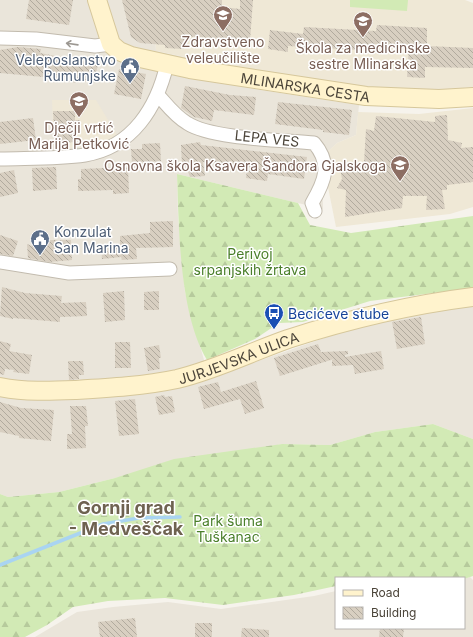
<svg xmlns="http://www.w3.org/2000/svg" width="473" height="637" font-family="Inter,sans-serif">
<style>
.residential{fill:#eae5da}
.education{fill:#efe8d6}
.green{fill:#d2eab5}
.forest{fill:url(#forest-firs)}
.lines{fill:none;stroke-linecap:round;stroke-linejoin:round}
.stream{stroke:#a9d4f2;stroke-width:3.5}
.building{fill:url(#building-back-hatch)}
.street-casing{stroke:#c2bbae;stroke-width:15}
.secondary-casing{stroke:#d6c79b;stroke-width:20}
.street{stroke:#fff;stroke-width:13}
.secondary{stroke:#fff3cd;stroke-width:18}
.oneway{stroke:#9c9892}
.labels{text-anchor:middle;dominant-baseline:central;stroke-width:3;stroke-linejoin:round;paint-order:stroke}
.education-label{font-size:14px;fill:#785e54;stroke:#fff}
.service-label{font-size:14px;fill:#4e5e75;stroke:#fff;text-anchor:end}
.street-label{font-size:14px;fill:#4b4439;stroke:#fff}
.park-label{font-size:14px;fill:#4a7f2a;stroke:#fff}
.transit-label{font-size:14px;fill:#164399;stroke:#fff;text-anchor:start}
.district-label{font-size:18px;font-weight:bold;fill:#6e6250;stroke:#fff}
</style>
<defs>
<pattern id="forest-firs" width="22" height="20" patternUnits="userSpaceOnUse"><rect width="22" height="20" fill="#d2eab5"/><path d="M5 1l3.5 6h-7zM16 11l3.5 6h-7z" fill="#b6ca9c"/></pattern>
<pattern id="building-back-hatch" width="6" height="6" patternUnits="userSpaceOnUse"><rect width="6" height="6" fill="#d8cfc1"/><path d="M-1 5l2 2M0 0l6 6M5-1l2 2" fill="none" stroke="#b1aa9e"/></pattern>
</defs>
<rect width="100%" height="100%" fill="#f6f3ec"/>
<g class="residential">
<path d="M0,0H153L156,51L249,70L248,88L359,105L356,135L337,143L322,157L323,209L177,174L178,218L185,292L209,378L333,335L405,315L473,306V439L433,424L375,432L330,445L282,444L115,478L59,492L8,497L0,494Z"/>
<path d="M470,577L473,580V637H35L77,612L113,607L168,602L221,609L314,596L336,591V628H464V579Z"/>
</g>
<g class="education">
<path d="M153,0H465L473,3V87L428,91L377,89L249,70L156,51Z"/>
<path d="M52,100H96L117,135L99,146L54,149Z"/>
<path d="M473,108V207L450,214L336,227L322,157L337,143L356,135L358,112L419,114Z"/>
</g>
<path class="green" d="M350,0H408L407,11L350,7Z"/>
<g class="forest">
<path d="M177,174L298,203L310,225L351,233L473,216V288L370,301L303,322L279,323L255,339L207,360C179,313 179,229 177,174Z"/>
<path d="M433,424L473,439V576L464,579L336,578V586L294,595L223,605L165,598L108,601L73,607L47,625L25,637H0V494L8,497L59,492L115,478L174,459L282,444L330,445L375,432Z"/>
</g>
<g class="lines">
<path class="stream" d="M0,565L103,524L139,518L180,517"/>
</g>
<g class="building">
<path d="M29,0H73L69,25L26,19Z"/>
<path d="M122,0H222V7L240,9V0H253L250,41L185,36L184,49L165,48V45L140,43L131,37Z"/>
<path d="M377,25L427,28V46L473,48V68L425,67V78L407,77L409,45L375,44V51L288,46V52L268,49L270,30L303,34L304,27L376,31Z"/>
<path d="M18,47L41,49L40,53L98,64L94,83L76,80V83L54,79V78L0,73V50Z"/>
<path d="M119,69L146,74L141,99L114,94Z"/>
<path d="M185,86L230,95L256,97L254,115L214,110L212,121L194,117L181,108Z"/>
<path d="M278,102L352,110L349,135L323,132V130L275,124Z"/>
<path d="M53,111H75V120H80V130H76L77,142L55,143Z"/>
<path d="M447,115L448,140L462,143L461,148L473,147V182L447,185V190H442L445,209L426,210L427,196H403L402,208L345,217L346,190L337,188L342,179L339,163H364L366,129L374,131L376,116L435,122V116Z"/>
<path d="M33,118L36,140L0,144V122Z"/>
<path d="M200,142L201,145L307,157L304,179L268,174L267,181L246,178L247,167L203,162L205,176L190,177L186,166H182L181,145Z"/>
<path d="M160,143L161,161L132,163L131,149H142V144Z"/>
<path d="M56,167L57,189L33,191L32,168Z"/>
<path d="M128,167L129,193L113,194V190L78,191V179H81V169Z"/>
<path d="M14,170L18,193L0,197V173Z"/>
<path d="M173,221V247L136,248L137,259L122,260L121,257L102,259L101,246L120,244V236L150,233V222Z"/>
<path d="M0,235L18,241L13,256L0,254Z"/>
<path d="M52,240H71L72,260L49,262L28,258L27,244L32,246V241Z"/>
<path d="M2,287L25,293L62,296L61,303L86,302L87,316L60,317V322L13,318V319L0,316Z"/>
<path d="M124,291L125,320L105,322L103,293Z"/>
<path d="M159,291V310H144V292Z"/>
<path d="M421,317L425,344L397,349L392,322Z"/>
<path d="M0,341L11,344L9,351L32,355L29,374L13,372L14,370L5,369L4,375L0,374Z"/>
<path d="M115,342H130L131,368H115Z"/>
<path d="M318,344L321,352L348,351V354L345,355V357L381,351L384,369L355,374L353,365L332,366V360L334,359L280,376L274,358Z"/>
<path d="M159,345L161,358H159L160,369L148,371L144,348Z"/>
<path d="M68,361H83L84,375H79V379L69,380Z"/>
<path d="M256,381L264,408L245,414L240,399L204,409L198,387L218,382L221,392Z"/>
<path d="M164,395L165,397L172,396L175,412L159,415L155,397Z"/>
<path d="M135,399L139,434L119,436L115,401Z"/>
<path d="M0,402L21,408L54,410L51,441L19,438V436L0,432Z"/>
<path d="M70,406H86L88,426H85L86,448L67,449V434H72Z"/>
<path d="M135,618L137,637H100L98,622Z"/>
<rect x="195" y="623" width="17" height="14"/>
<path d="M242,628L269,630V637H241Z"/>
<path d="M380,628H404L403,637H379Z"/>
</g>
<g class="lines">
<g class="street-casing">
<g id="street">
<path d="M0,38L36,39L95,46L111,44"/>
<path d="M158,95C167,105 175,116 187,123C211,139 283,140 314,143C332,164 325,181 312,203L315,211"/>
<path d="M0,159C28,158 58,159 85,155C133,147 157,107 167,64"/>
<path d="M0,262L69,273L170,269"/>
</g>
</g>
<g class="secondary-casing">
<g id="secondary">
<path id="s1" d="M97,0L111,44L119,51L131,56L190,69L366,96L439,99L473,97"/>
<path id="s2" d="M0,387C25,392 50,391 75,390C109,388 144,386 177,379C215,370 251,352 288,339C350,319 409,305 473,297"/>
</g>
</g>
<use href="#street" class="street"/>
<use href="#secondary" class="secondary"/>
</g>
<defs><path id="oneway-shaft" d="M-6 0H5M1.5-3L5.5 0L1.5 3" fill="none" stroke-width="1.6" stroke-linecap="round" stroke-linejoin="round"/></defs>
<use class="oneway" href="#oneway-shaft" transform="translate(72 44) rotate(-172)"/>
<defs>
<g id="university-pin" transform="scale(1)"><path d="M0 17L-7.5 6A9.5 9.5 0 1 1 7.5 6Z" fill="#8d6e63" stroke="#fff"/><path d="M0-5L7-2L0 1L-7-2ZM-4 1L0 2.5L4 1V4Q0 6-4 4Z" fill="#fff"/></g>
<g id="school-pin" transform="scale(1)"><path d="M0 17L-7.5 6A9.5 9.5 0 1 1 7.5 6Z" fill="#8d6e63" stroke="#fff"/><path d="M0-5L7-2L0 1L-7-2ZM-4 1L0 2.5L4 1V4Q0 6-4 4Z" fill="#fff"/></g>
<g id="civic-pin" transform="scale(1)"><path d="M0 17L-7.5 6A9.5 9.5 0 1 1 7.5 6Z" fill="#5c6f8a" stroke="#fff"/><path d="M-.6-6.5H3V-4.5H.6V-3L4-1V1h2V6H-6V1h2V-1L-.6-3ZM-1.2 2.5V6h2.4V2.5Z" fill="#fff"/></g>
<g id="bus-pin" transform="scale(1)"><path d="M0 17L-7.5 6A9.5 9.5 0 1 1 7.5 6Z" fill="#1a4fb4" stroke="#fff"/><path d="M-5-6H5V4H4V6H2V4H-2V6H-4V4H-5ZM-3.5-4V0h7V-4ZM-3.5 1.2v1.5H-2V1.2ZM2 1.2v1.5H3.5V1.2Z" fill="#fff"/></g>
</defs>
<g fill-rule="evenodd">
<use href="#university-pin" x="223" y="15"/>
<use href="#school-pin" x="363" y="21"/>
<use href="#civic-pin" x="130" y="67"/>
<use href="#school-pin" x="79" y="101"/>
<use href="#school-pin" x="400" y="165"/>
<use href="#civic-pin" x="40" y="239"/>
<use href="#bus-pin" x="274" y="313"/>
</g>
<g class="labels">
<g class="education-label">
<text x="223" y="41">Zdravstveno<tspan x="223" dy="16">veleučilište</tspan></text>
<text x="363" y="47">Škola za medicinske<tspan x="363" dy="16">sestre Mlinarska</tspan></text>
<text x="79" y="127">Dječji vrtić<tspan x="79" dy="16">Marija Petković</tspan></text>
<text x="386" y="165" text-anchor="end">Osnovna škola Ksavera Šandora Gjalskoga</text>
</g>
<g class="service-label">
<text x="116" y="59">Veleposlanstvo<tspan x="116" dy="16">Rumunjske</tspan></text>
<text x="54" y="231" text-anchor="start">Konzulat<tspan x="54" dy="16">San Marina</tspan></text>
</g>
<g class="street-label">
<text stroke="none"><textPath href="#s1" startOffset="247">MLINARSKA CESTA</textPath></text>
<text transform="translate(267 138) rotate(6)">LEPA VES</text>
<text stroke="none"><textPath href="#s2" startOffset="243">JURJEVSKA ULICA</textPath></text>
</g>
<g class="park-label">
<text x="250" y="253">Perivoj<tspan x="250" dy="16">srpanjskih žrtava</tspan></text>
<text x="228" y="520">Park šuma<tspan x="228" dy="16">Tuškanac</tspan></text>
</g>
<g class="transit-label">
<text x="288" y="313">Becićeve stube</text>
</g>
<g class="district-label">
<text x="126" y="507">Gornji grad<tspan x="126" dy="21">- Medveščak</tspan></text>
</g>
</g>
<rect x="335" y="577" width="130" height="52" fill="#ffffff" stroke="#b7b4b0"/>
<rect x="343" y="590" width="20" height="6" fill="#fff3cd" stroke="#b7b4b0"/>
<text x="371" y="597" font-size="12" fill="#4b4439">Road</text>
<rect x="343" y="607" width="20" height="12" fill="url(#building-back-hatch)" stroke="#b7b4b0"/>
<text x="371" y="617" font-size="12" fill="#4b4439">Building</text>
</svg>
